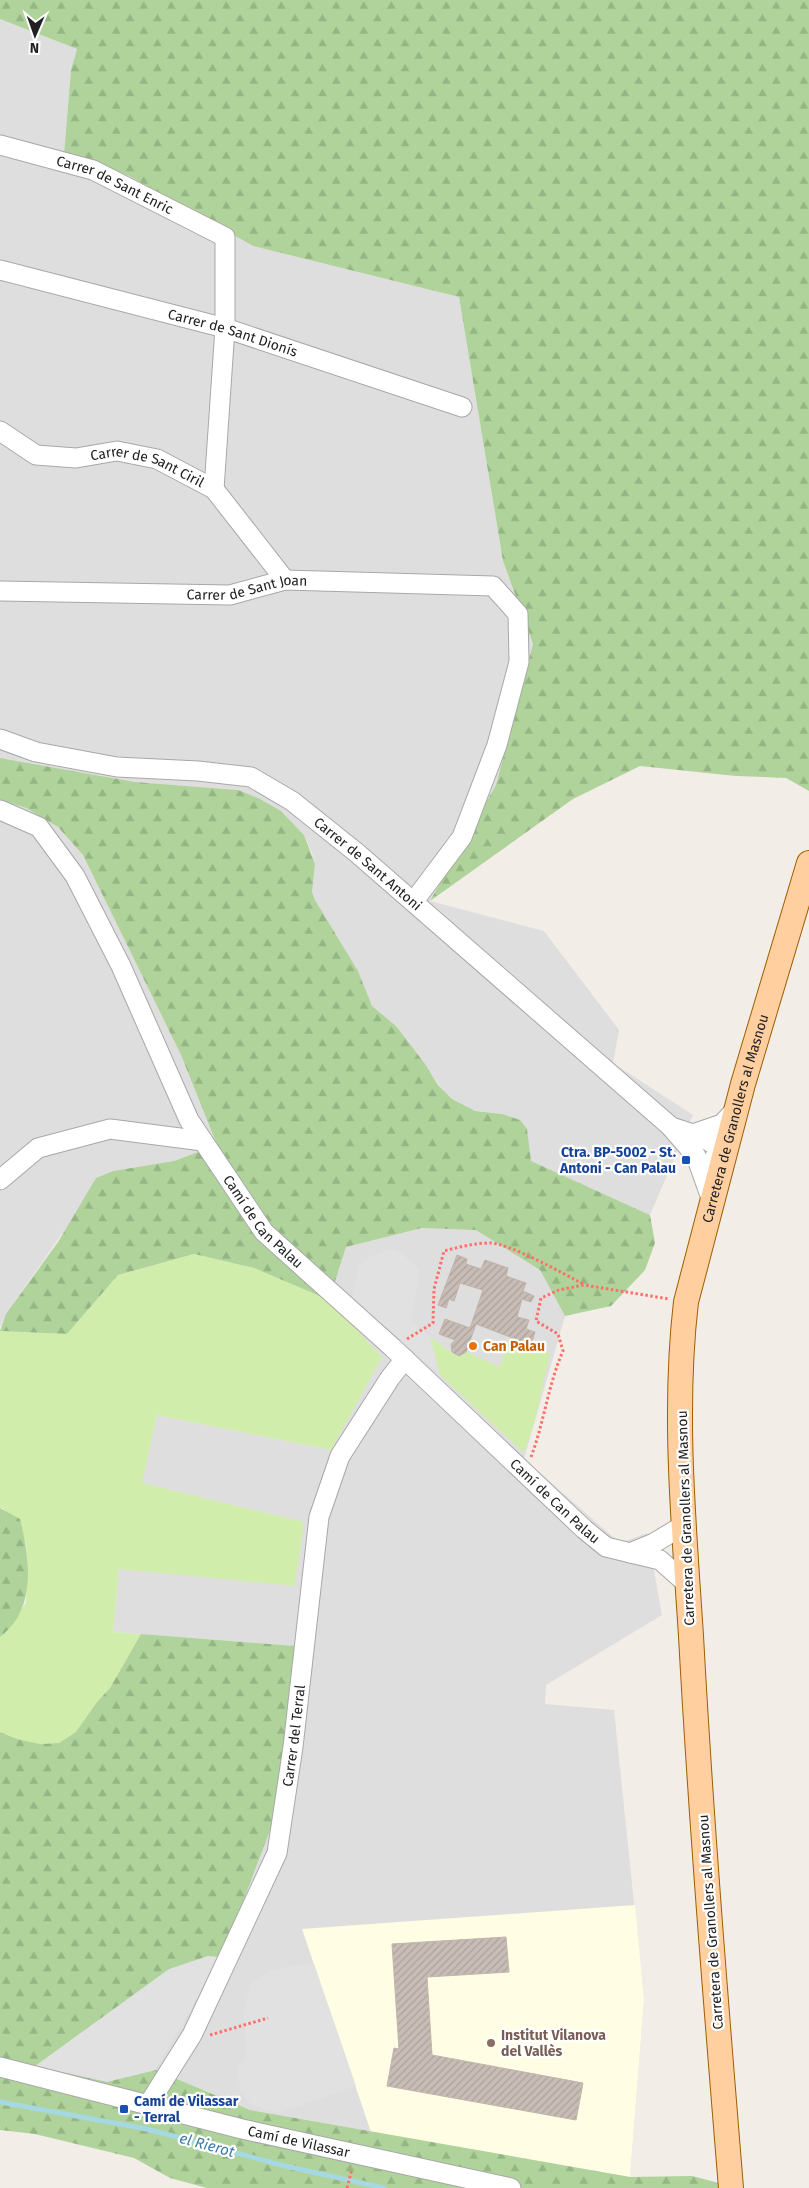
<svg xmlns="http://www.w3.org/2000/svg" width="809" height="2188" font-family="'Fira Sans',sans-serif">
<style>
.residential{fill:#dfdede}
.education{fill:#fffde3}
.grass{fill:#d1edac}
.forest{fill:url(#forest-firs)}
.parking{fill:#e1e1e1}
.lines{fill:none;stroke-linecap:round;stroke-linejoin:round}
.stream{stroke:#a6d8e1;stroke-width:5}
.building{fill:url(#building-hatch);stroke:#c4b3a9}
.minor-casing{stroke:#a8a8a8;stroke-width:21}
.major-casing{stroke:#9e5e00;stroke-width:26}
.path{stroke:#ff6f6b;stroke-width:3;stroke-dasharray:2.5 2.5;stroke-linecap:butt}
.minor{stroke:#fff;stroke-width:19}
.major{stroke:#ffcf9f;stroke-width:24}
.transit-dot{fill:#1a4fb4;stroke:#fff;stroke-width:2}
.food-dot{fill:#e8710a;stroke:#fff;stroke-width:2}
.education-dot{fill:#8d6e63;stroke:#fff;stroke-width:2}
.labels{text-anchor:middle;dominant-baseline:central;stroke-width:4.5;stroke-linejoin:round;paint-order:stroke}
.street-label{font-size:14px;fill:#212121;stroke:#fff}
.transit-label{font-size:14px;font-weight:bold;fill:#164399;stroke:#fff;text-anchor:end}
.food-label{font-size:14px;font-weight:bold;fill:#c56008;stroke:#fff;text-anchor:start}
.education-label{font-size:14px;font-weight:bold;fill:#785e54;stroke:#fff;text-anchor:start}
.water-label{font-size:15px;font-style:italic;fill:#427ba6;stroke:#fff}
</style>
<defs>
<pattern id="forest-firs" width="22" height="20" patternUnits="userSpaceOnUse" patternTransform="scale(1.25)"><rect width="22" height="20" fill="#afd39a"/><path d="M5 1l3.5 6h-7zM16 11l3.5 6h-7z" fill="#96b584"/></pattern>
<pattern id="building-hatch" width="6" height="6" patternUnits="userSpaceOnUse" patternTransform="scale(1.25)"><rect width="6" height="6" fill="#c7bdb6"/><path d="M-1 1l2-2M0 6l6-6M5 7l2-2" fill="none" stroke="#aba29c"/></pattern>
</defs>
<rect width="100%" height="100%" fill="#f2ede7"/>
<g class="residential">
<path d="M0,19L77,49L71,70L64,154L129,176L253,246L459,297L503,561L533,644L496,785L430,901L544,931L619,1030L613,1063L693,1115L650,1215L531,1161L528,1140L502,1114L475,1111L460,1105L445,1093L396,1026L372,1006L367,997L358,971L315,900L312,892L315,864L312,853L304,835L281,811L238,790L135,782L0,758Z"/>
<path d="M0,800L26,808L58,827L83,855L181,1055L217,1146L174,1161L113,1171L96,1178L78,1211L17,1298L0,1327Z"/>
<path d="M422,1228L476,1229L540,1270L565,1316L524,1459L620,1543L647,1533L662,1615L546,1685L545,1704L614,1710L644,2000L630,2177L250,2110L156,2070L295,1646L113,1632L119,1569L303,1522L141,1483L157,1415L332,1450L329,1300L346,1247Z"/>
</g>
<path class="education" d="M635,1905L644,2000L630,2177L371,2132L302,1929Z"/>
<g class="grass">
<path d="M194,1254L254,1268L329,1300L382,1357L331,1450L157,1415L142,1483L304,1522L295,1586L119,1569L113,1632L141,1634L110,1688L97,1702L77,1732L59,1743L40,1744L17,1739L0,1732V1637L26,1603L28,1563L26,1543L3,1508H0V1331L67,1334L118,1275Z"/>
<path d="M430,1337L455,1355L459,1356L466,1352L500,1367L510,1337L550,1353L535,1420L524,1453L440,1375Z"/>
</g>
<g class="forest">
<path d="M0,0H809V791L786,778L736,776L640,766L573,799L430,901L496,785L533,644L503,561L459,297L253,246L129,176L64,154L71,70L77,49L0,19Z"/>
<path d="M0,758L135,782L238,790L260,799L281,811L304,835L315,864L312,892L315,900L358,971L372,1006L396,1026L425,1064L438,1085L452,1099L475,1111L502,1114L520,1120L527,1129L531,1161L650,1215L655,1243L645,1270L611,1306L565,1316L540,1270L476,1230L422,1228L346,1247L329,1300L254,1268L194,1254L118,1275L67,1334L0,1331L6,1314L58,1242L96,1178L113,1171L174,1161L217,1145L181,1055L83,855L58,827L26,808L0,800Z"/>
<path d="M0,1508L20,1519C30,1560 37,1608 0,1637Z"/>
<path d="M141,1634L295,1646L275,1817L225,1949L156,2070L250,2110L630,2177L692,2176L738,2188H207L170,2178L134,2158L35,2134L0,2130V1732L17,1739L40,1744L59,1743L76,1732L97,1702L110,1688Z"/>
</g>
<g class="parking">
<path d="M391,1249L401,1253L419,1268L412,1321L430,1337L440,1375L352,1297L359,1265L369,1257Z"/>
<path d="M208,1956L221,1957L156,2070L107,2082L35,2066L169,1969Z"/>
<path d="M314,1964L356,2086L279,2113L253,2106L240,2092L238,2071L247,2052L243,2015L250,1985L270,1971L292,1966Z"/>
</g>
<g class="lines">
<path class="stream" d="M0,2102L147,2129L281,2165L384,2188"/>
</g>
<g class="building">
<path d="M457,1255L467,1259L466,1264L481,1269L485,1260L508,1268L506,1276L526,1283L523,1291L534,1296L531,1302L522,1299L517,1317L529,1320L526,1329L535,1332L531,1345L476,1324L466,1352L459,1356L452,1352L451,1344L455,1340L439,1334L445,1319L470,1328L483,1290L460,1283L454,1301L449,1299L446,1308L438,1305Z"/>
<path d="M506,1937L509,1972L427,1977L432,2055L583,2083L576,2120L387,2086L394,2048L399,2049L392,1944Z"/>
</g>
<g class="lines">
<g class="minor-casing">
<g id="minor">
<path id="s1" d="M0,145L93,170L225,237V328L214,489"/>
<path id="s2" d="M0,270L225,328L462,407"/>
<path id="s3" d="M0,431L36,455L76,458L117,451L157,459L214,489L285,580"/>
<path id="s4" d="M0,591L230,595L285,580L493,586L518,614L519,662L497,745L462,837L414,901"/>
<path id="s5" d="M0,739L36,752L117,767L198,771L251,777L292,801L357,853L670,1126L696,1156L712,1201"/>
<path id="s6" d="M0,810L39,827L75,876L121,966L189,1120L264,1232L393,1348L584,1529L606,1547L660,1560L687,1584"/>
<path d="M671,1127C687,1132 717,1140 724,1155L714,1158"/>
<path d="M693,1134L722,1124L737,1108"/>
<path d="M0,1180L38,1148L110,1129L203,1141"/>
<path d="M630,1553L654,1543L684,1525"/>
<path id="s7" d="M0,2067L242,2129L511,2188"/>
<path id="s8" d="M148,2105L192,2035L277,1853L293,1747L319,1517L340,1456L390,1378L405,1359"/>
</g>
</g>
<g class="major-casing">
<g id="major">
<path id="s9" d="M731,2188C716,2004 701,1820 691,1636C684,1527 673,1412 686,1302L743,1084L809,863"/>
</g>
</g>
<g class="path">
<path d="M407,1339L433,1323L434,1289L444,1251C459,1247 475,1243 490,1243C509,1243 564,1274 583,1284"/>
<path d="M531,1457C544,1423 548,1385 563,1351L558,1334L536,1321L541,1298L559,1290L584,1285L669,1299"/>
<path d="M210,2035L268,2018"/>
<path d="M347,2188L352,2169"/>
</g>
<use href="#minor" class="minor"/>
<use href="#major" class="major"/>
</g>
<g class="transit-dot">
<rect x="681" y="1155" width="10" height="10" rx="2.5"/>
<rect x="119" y="2104" width="10" height="10" rx="2.5"/>
</g>
<circle class="food-dot" cx="473" cy="1346" r="5"/>
<circle class="education-dot" cx="491" cy="2043" r="5"/>
<g class="labels">
<g class="street-label">
<text stroke="none"><textPath href="#s1" startOffset="122">Carrer de Sant Enric</textPath></text>
<text stroke="none"><textPath href="#s2" startOffset="241">Carrer de Sant Dionís</textPath></text>
<text stroke="none"><textPath href="#s3" startOffset="158">Carrer de Sant Ciril</textPath></text>
<text stroke="none"><textPath href="#s4" startOffset="248">Carrer de Sant Joan</textPath></text>
<text stroke="none"><textPath href="#s5" startOffset="401">Carrer de Sant Antoni</textPath></text>
<text stroke="none"><textPath href="#s9" startOffset="1078">Carretera de Granollers al Masnou</textPath></text>
<text stroke="none"><textPath href="#s6" startOffset="499">Camí de Can Palau</textPath></text>
<text stroke="none"><textPath href="#s6" startOffset="904">Camí de Can Palau</textPath></text>
<text transform="translate(686 1518) rotate(-92)">Carretera de Granollers al Masnou</text>
<text stroke="none"><textPath href="#s8" startOffset="402">Carrer del Terral</textPath></text>
<text transform="translate(711 1922) rotate(-94)">Carretera de Granollers al Masnou</text>
<text stroke="none"><textPath href="#s7" startOffset="308">Camí de Vilassar</textPath></text>
</g>
<g class="transit-label">
<text x="676" y="1152">Ctra. BP-5002 - St.<tspan x="676" dy="16">Antoni - Can Palau</tspan></text>
<text x="134" y="2101" text-anchor="start">Camí de Vilassar<tspan x="134" dy="16">- Terral</tspan></text>
</g>
<g class="food-label">
<text x="483" y="1346">Can Palau</text>
</g>
<g class="education-label">
<text x="501" y="2035">Institut Vilanova<tspan x="501" dy="16">del Vallès</tspan></text>
</g>
<g class="water-label">
<text transform="translate(207 2145) rotate(15)">el Rierot</text>
</g>
</g>
<g transform="translate(35 35) rotate(182)" stroke="#ffffff" stroke-width="4" paint-order="stroke">
<path d="M0-4L9 19L0 12L-9 19Z" fill="#212121"/>
<text y="-8" font-size="14" font-weight="bold" text-anchor="middle" fill="#212121">N</text>
</g>
</svg>
